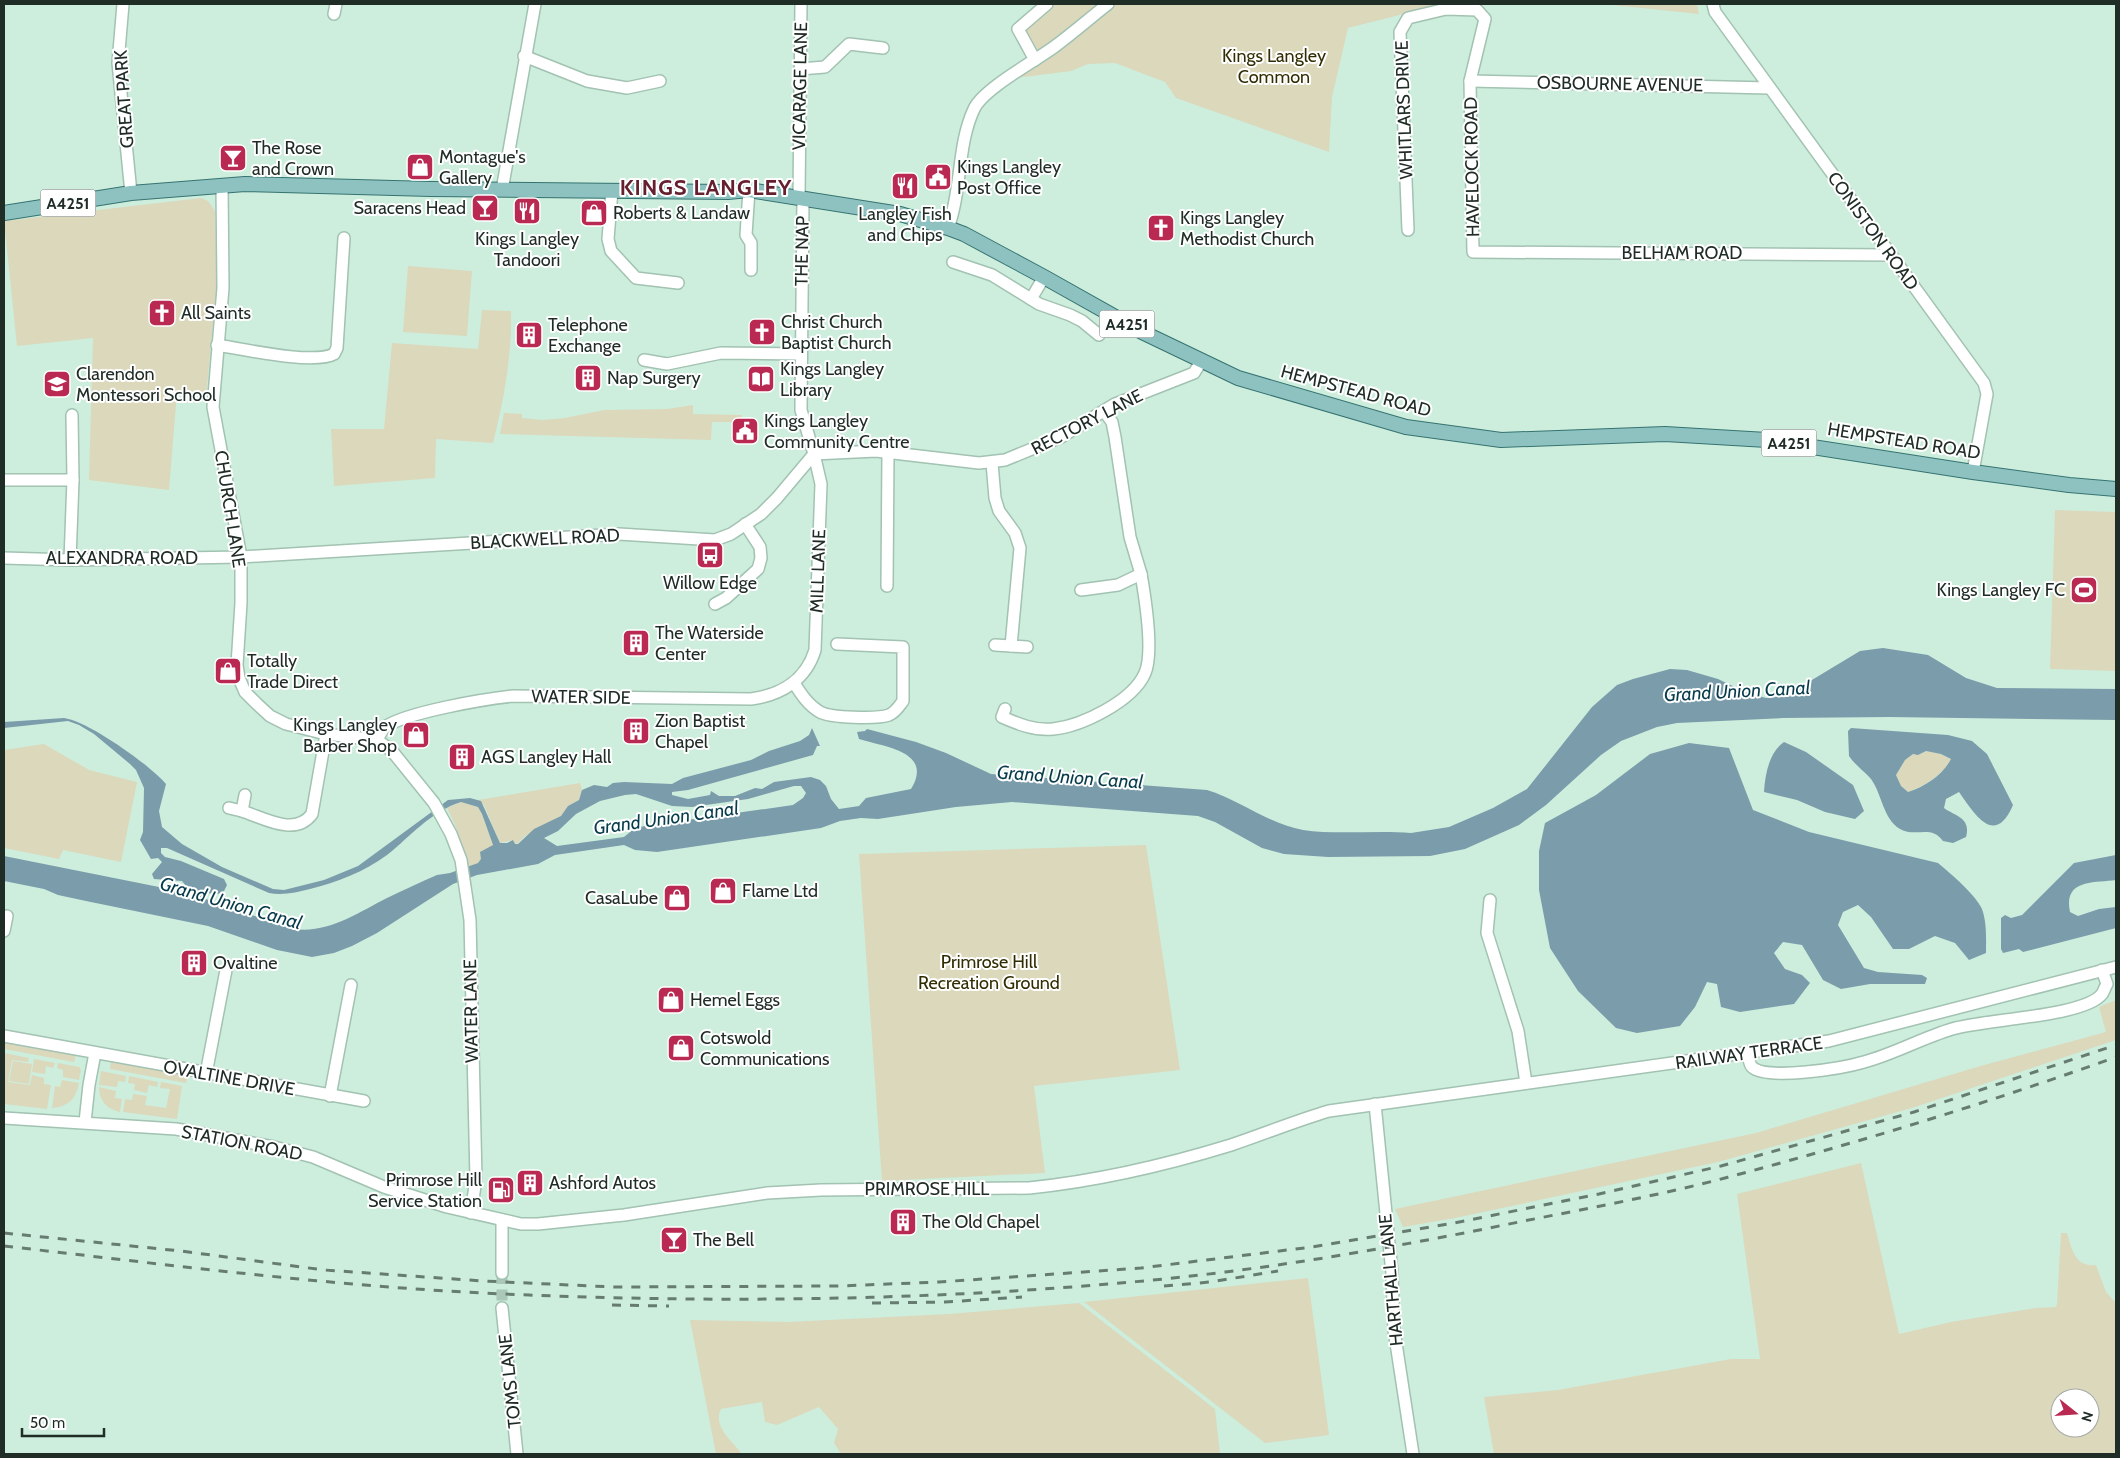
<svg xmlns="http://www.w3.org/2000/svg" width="2120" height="1458" font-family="Cabin,sans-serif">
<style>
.green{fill:#dbd8bc;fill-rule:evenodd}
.water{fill:#7b9caa;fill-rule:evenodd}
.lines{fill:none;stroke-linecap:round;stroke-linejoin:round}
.minor-tunnel{stroke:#aac7b8;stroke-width:11;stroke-dasharray:11 5.5;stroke-linecap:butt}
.minor-casing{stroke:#a2c2b2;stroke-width:14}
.major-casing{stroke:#367370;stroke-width:16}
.minor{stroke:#fff;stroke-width:11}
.major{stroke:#8ec2c1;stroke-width:14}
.rail{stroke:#677c71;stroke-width:3;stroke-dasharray:9 9;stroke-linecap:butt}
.labels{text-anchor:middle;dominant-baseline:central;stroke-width:4;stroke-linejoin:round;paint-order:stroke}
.shield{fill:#fff;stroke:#636c67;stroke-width:1}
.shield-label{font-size:16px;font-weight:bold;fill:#202d26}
.park-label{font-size:18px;fill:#312c02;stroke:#fff}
.street-label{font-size:18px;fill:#202d26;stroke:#fff}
.poi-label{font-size:18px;fill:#202d26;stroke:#fff;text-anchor:start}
.water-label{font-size:19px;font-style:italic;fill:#063b4b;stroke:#fff}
.district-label{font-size:22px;font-weight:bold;letter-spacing:1px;fill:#651f2f;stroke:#fff}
</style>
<rect width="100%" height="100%" fill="#cdeedd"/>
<g class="green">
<path d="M1055,4H1443L1348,28L1332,97L1329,152L1176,98L1165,82L1115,63L1088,64L1071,71L1009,79L1037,61L1022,31Z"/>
<path d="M1603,4H1697L1699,14Z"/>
<path d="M201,198L208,201L215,211L217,285L206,396L177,392L169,490L89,480L93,338L17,346L4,221Z"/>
<path d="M408,266L472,271L467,336L403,332Z"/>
<path d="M482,310L511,311C512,355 504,400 493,443L436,439L435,478L334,486L331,429H384L392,343L478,349Z"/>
<path d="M693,405V414L742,415L741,422H712L711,440L500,434L504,413L522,414V418L542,420L565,418L604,410L667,409Z"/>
<path d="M2055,510L2116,512V671L2050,669Z"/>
<path d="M44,744L89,770L137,782L121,862L63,850L59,859L4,848V750Z"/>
<path d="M1926,751L1941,754L1951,759C1943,775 1924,786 1908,792L1901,786L1896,775L1905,760L1913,754L1918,755Z"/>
<path d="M580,783L582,790L579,800L568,806L561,816L525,836L518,843L515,844L513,840L500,843L484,805L478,800Z"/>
<path d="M461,802L478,807L482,814L493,846L478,863L466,867C464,845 457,828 447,808Z"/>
<path d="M1146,845L1180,1070L1034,1086L1045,1173L882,1181L859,854Z"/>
<path d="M2116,1000V1040L1912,1108L1718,1162L1455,1218L1403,1227L1395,1209L1756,1133L1977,1067L2106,1032L2099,1007Z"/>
<path d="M4,1041L76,1055L74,1062L4,1049Z"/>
<path d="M4,1053L29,1058L28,1062L12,1060L8,1082L30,1085L32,1075L44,1078V1084L51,1085L47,1109L4,1104Z"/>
<path d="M34,1059L55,1063L53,1068L46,1066L45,1074L32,1072Z"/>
<path d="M13,1061L32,1064L29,1084L9,1081Z"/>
<path d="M111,1061L188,1075L186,1083L110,1069Z"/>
<path d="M58,1063L79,1067L81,1070L79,1080L63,1077V1070L57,1068Z"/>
<path d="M101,1071L126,1076L125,1082L118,1081L117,1087L99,1085Z"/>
<path d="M129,1076L158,1082L157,1087L149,1085L147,1093L134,1090L135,1084L128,1083Z"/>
<path d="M62,1080L79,1083C76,1099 68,1107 52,1108L55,1086L60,1087Z"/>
<path d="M161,1082L182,1086L177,1119L123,1112L125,1099L132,1100L133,1094L147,1096L145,1105L166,1108L170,1089L160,1088Z"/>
<path d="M99,1087L116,1091L115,1098L122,1099L120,1112C107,1109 99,1101 99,1087Z"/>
<path d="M1861,1163L1899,1334L1951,1322L2036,1308L2056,1307L2057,1304L2061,1233H2067C2072,1250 2075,1267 2096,1265L2106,1292L2116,1303V1454H1494L1484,1397L1558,1390L1731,1359H1760L1737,1194ZM2060,1398H2090V1428H2060Z"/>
<path d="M1308,1278L1329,1435L1265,1443L1084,1302Z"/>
<path d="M1079,1303L1215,1409L1220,1454H841L834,1443L838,1429L819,1407L777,1425L765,1422L762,1402L721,1409C712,1426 733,1442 742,1454H716L690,1320L788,1322L949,1314Z"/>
</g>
<g class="water">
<path d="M1883,648L1928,655L1966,678L1997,688L2116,689V720L1889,717L1783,718L1677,723L1657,727L1621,741L1601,755L1546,805L1519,825L1465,849L1430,856L1328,857L1284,854L1262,848L1215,822L1198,816L1012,802L956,807L878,819L861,818L840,821L821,828L657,852L635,850L624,845L555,855L538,864L477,875L453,884L377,933L352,946L334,953L312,957L277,950L208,926L86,901L58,895L44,889L4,881V856L184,892L186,886L182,881L154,879L152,874L162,862L158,858L151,859L140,840L143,832L144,788L136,770L130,764L94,734L79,725L68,721L4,728V722L64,718C88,721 150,765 166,784L159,811L162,827L182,844L222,867L273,889L284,890L324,880L358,866L448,800L470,798L481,801L500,843H507L513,840L515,844H518L534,829L561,816L568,806L579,800L582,790L594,785L607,787L613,783L624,782L672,784L683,778L751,760L769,751L800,741L809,735L812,728L820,746H817L813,755L688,790L672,792V795L688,799L710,795L711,791L719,796H735L755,788L762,789L774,782L811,777L820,780L826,786L831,799L839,809L859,806L866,798L911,789C934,751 884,747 859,739L857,732L865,731L867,729L916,742L946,753L991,774L1207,790C1240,800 1269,824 1303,830C1336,835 1377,830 1411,833L1449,827L1493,808L1527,789L1592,707L1617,685L1633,679L1670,669L1687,670L1718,679L1745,692L1766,698L1787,695L1860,651ZM794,786H801L806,793L803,798L793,805L645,826L635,828L624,837L557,846L544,838L558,831L576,814L600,801L625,795L636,794L672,806L692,807L748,799ZM461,802L478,807L482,814L493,845L480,852L481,859L478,863L450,873L437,875C420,882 404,890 387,898C357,913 325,936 289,928L203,898L204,893L218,894L224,891L227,885L224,879L181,861L165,857L161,853V848H167L269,893C283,896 297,892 310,889C337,882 364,872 387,855C411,836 430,812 461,802Z"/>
<path d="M1851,728L1948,735L1972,741L1987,754L2013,805C1995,847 1975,815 1959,792L1946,799L1944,808C1957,817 1971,818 1966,837L1953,843L1943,841C1931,824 1916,838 1900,829C1883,819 1882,794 1871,779C1864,771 1855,765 1849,756L1848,731ZM1926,751L1941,754L1951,759C1943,775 1924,787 1908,792L1901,786L1896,775L1905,760L1913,754L1918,755Z"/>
<path d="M1784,742L1806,752L1853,785L1864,811L1855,819L1825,812L1797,800L1764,792C1765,775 1769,752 1784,742Z"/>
<path d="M1689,743L1729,748L1753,810L1809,832L1938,863C1950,873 1976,895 1982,909C1987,923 1986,939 1986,953L1969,960L1955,943L1935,936L1909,949H1893L1871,917L1858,905L1843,912L1838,925L1864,968L1878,972L1922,975L1927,978L1925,984H1870L1841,989L1823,980L1802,945L1783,942L1774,953L1785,969L1802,975L1810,983L1794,1004L1740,1012L1721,1007L1717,984L1707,982L1695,1007L1680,1026L1637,1033L1616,1028L1578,991L1550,948L1539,890V851L1545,823L1596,795L1650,754Z"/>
<path d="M2116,855V880C2094,883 2063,879 2070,912L2078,916L2099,909L2116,907V928L2023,952L2019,949L2003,953L2001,949V918L2005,915L2011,918L2022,915L2074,863Z"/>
</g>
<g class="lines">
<path class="minor-tunnel" d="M502,1273V1308"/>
<g class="minor-casing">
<g id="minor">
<path d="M123,4L118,63L131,193"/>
<path d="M1713,4L1715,12L1984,383L1987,394L1973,472"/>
<path d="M334,14L336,4"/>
<path d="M524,56L587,81L627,88L660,81"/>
<path d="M1035,60L1018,29L1047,4"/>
<path d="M800,69L825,67L849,44L883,48"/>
<path d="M1470,81L1769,88"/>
<path d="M222,185L223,288L213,407L241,557V603L237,665L239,678L245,692L257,704L270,716L286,724L326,734L377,740L392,751L434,803L451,834L461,860L470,920L476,1179L471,1213"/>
<path d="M502,190L535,4"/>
<path d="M612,190L608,239L611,251L636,278L678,283"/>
<path d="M749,190L746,235L751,243V270"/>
<path d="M799,198L801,4"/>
<path d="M803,198L801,410L814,454L876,451L979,463L1005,460L1061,437L1115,404L1194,373L1202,360"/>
<path d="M948,228C962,190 957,145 974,109C983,89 1035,61 1054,47C1073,33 1090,18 1108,4"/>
<path d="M1408,230L1400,32L1408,18L1446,9L1477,10L1485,19L1470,81L1473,252L1890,255"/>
<path d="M953,262L992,275L1039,304L1070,315L1082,321L1099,335"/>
<path d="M1031,299L1044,277"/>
<path d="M217,345C243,349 313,365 334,354L337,348L344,238"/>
<path d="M644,360L667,364L721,353L801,354"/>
<path d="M992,463L995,498L999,511L1015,533L1020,548L1011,646L1027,647"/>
<path d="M4,480H73"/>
<path d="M4,558L70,560L241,557L619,534L715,540L731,534L761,514L777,498L814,454"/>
<path d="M70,560L73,480L72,415"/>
<path d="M887,586L888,453"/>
<path d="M1081,590L1118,585L1141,574L1130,537L1115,437L1112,422L1104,411"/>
<path d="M715,604L726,598L758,569L761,558L760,547L745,524"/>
<path d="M995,645L1011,646"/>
<path d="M794,683C801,694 808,705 820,712C830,718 878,719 889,715C896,712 899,706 903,701V647L837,644"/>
<path d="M1005,709L1002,717C1018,724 1035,731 1053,729C1082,726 1133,701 1145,673C1154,652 1145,597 1141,574"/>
<path d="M377,740C379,736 382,730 385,727C407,712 485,699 513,696L751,699C781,695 806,680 815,650L821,484L814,454"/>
<path d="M245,795L242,811C264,818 295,837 312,814L326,734"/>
<path d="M229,808L242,811"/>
<path d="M1490,900L1487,933L1518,1031L1526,1083"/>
<path d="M4,931L7,916"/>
<path d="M4,1036L364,1101"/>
<path d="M1748,1053C1749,1058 1749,1064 1752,1067C1767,1081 1844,1068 1864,1062C1894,1054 1922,1038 1952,1029C1984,1019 2084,1017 2102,994C2104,991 2105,987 2107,984L2102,970"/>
<path d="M206,1074L226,970"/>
<path d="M330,1096L351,985"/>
<path d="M1375,1104L1392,1273L1394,1330L1413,1454"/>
<path d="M4,1118L176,1129L274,1147L313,1157L384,1187L447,1207L521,1224H538L624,1215L767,1193L821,1190L1029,1188C1097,1181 1166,1165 1231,1145C1264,1134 1295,1121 1329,1111L1829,1041L2116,967"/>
<path d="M85,1122L89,1085L95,1053"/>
<path d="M502,1273V1220"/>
<path d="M502,1308L517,1454"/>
</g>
</g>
<g class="major-casing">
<path id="major" d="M4,213L131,193L245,184L431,189L728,192L749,190L900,214L948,228L964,234L1044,277L1142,332L1238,378L1406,427L1501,440L1665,434L1767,440L1973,472L2069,485L2116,489"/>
</g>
<use href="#minor" class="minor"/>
<use href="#major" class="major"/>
<g class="rail">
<path d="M4,1233L181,1251L324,1270L483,1281L614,1287L838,1286L939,1282L1141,1268L1312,1247L1454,1223L1599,1194L1721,1166L1914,1112L2116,1045"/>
<path d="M4,1246C179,1266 353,1289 529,1295C729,1303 932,1300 1132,1282C1257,1271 1381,1250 1504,1225C1578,1210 1653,1197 1725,1178C1857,1143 1988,1103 2116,1057"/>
<path d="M1164,1286L1210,1282L1278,1271"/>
<path d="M872,1303L945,1302L1022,1297"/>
<path d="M612,1305L669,1306"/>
</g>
</g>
<defs>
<g id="bar-square" transform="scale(1.4375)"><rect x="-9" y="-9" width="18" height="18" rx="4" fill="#b92951" stroke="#fff"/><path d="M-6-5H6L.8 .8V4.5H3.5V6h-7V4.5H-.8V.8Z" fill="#fff"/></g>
<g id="shop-square" transform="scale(1.4375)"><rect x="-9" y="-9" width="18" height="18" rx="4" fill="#b92951" stroke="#fff"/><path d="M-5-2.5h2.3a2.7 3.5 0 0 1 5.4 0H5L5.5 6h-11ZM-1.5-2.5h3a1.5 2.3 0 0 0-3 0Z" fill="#fff"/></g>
<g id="civic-square" transform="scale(1.4375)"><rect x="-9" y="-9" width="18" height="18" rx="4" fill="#b92951" stroke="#fff"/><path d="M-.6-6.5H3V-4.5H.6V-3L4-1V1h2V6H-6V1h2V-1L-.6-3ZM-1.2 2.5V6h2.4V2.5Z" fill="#fff"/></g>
<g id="restaurant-square" transform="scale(1.4375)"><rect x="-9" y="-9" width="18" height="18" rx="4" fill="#b92951" stroke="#fff"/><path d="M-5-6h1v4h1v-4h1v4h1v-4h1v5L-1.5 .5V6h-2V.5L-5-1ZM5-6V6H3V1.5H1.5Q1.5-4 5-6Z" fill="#fff"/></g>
<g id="church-square" transform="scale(1.4375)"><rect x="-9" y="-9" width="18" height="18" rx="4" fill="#b92951" stroke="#fff"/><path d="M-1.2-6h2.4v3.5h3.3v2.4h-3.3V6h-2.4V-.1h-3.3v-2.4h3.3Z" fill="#fff"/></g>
<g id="building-square" transform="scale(1.4375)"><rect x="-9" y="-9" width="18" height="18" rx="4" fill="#b92951" stroke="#fff"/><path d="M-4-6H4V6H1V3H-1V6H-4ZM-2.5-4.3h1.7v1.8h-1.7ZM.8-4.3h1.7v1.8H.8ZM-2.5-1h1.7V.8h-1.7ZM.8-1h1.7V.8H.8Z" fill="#fff"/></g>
<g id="library-square" transform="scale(1.4375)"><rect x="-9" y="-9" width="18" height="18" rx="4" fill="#b92951" stroke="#fff"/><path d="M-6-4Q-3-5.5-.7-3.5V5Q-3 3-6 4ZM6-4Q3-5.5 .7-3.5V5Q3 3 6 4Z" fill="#fff"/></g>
<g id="school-square" transform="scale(1.4375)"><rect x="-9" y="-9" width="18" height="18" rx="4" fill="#b92951" stroke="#fff"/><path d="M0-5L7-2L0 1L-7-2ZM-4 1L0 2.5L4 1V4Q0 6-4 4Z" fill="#fff"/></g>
<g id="bus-square" transform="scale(1.4375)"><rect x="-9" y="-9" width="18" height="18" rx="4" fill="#b92951" stroke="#fff"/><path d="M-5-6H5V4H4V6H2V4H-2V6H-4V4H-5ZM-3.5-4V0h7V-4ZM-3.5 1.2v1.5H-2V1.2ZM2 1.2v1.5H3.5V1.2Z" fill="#fff"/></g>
<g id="stadium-square" transform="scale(1.4375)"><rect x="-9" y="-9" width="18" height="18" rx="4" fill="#b92951" stroke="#fff"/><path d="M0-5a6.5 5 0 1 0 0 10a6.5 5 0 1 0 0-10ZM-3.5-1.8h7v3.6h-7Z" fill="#fff"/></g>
<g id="fuel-square" transform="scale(1.4375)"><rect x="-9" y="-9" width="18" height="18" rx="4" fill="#b92951" stroke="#fff"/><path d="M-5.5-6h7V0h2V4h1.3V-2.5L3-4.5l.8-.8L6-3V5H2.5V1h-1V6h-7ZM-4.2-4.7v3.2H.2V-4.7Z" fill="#fff"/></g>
</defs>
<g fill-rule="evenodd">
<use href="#bar-square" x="233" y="158"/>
<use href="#shop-square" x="420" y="167"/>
<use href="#civic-square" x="938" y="177"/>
<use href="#restaurant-square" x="905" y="186"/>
<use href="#bar-square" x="485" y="208"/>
<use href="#restaurant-square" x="527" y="211"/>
<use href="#shop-square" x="594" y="213"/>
<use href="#church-square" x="1161" y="228"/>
<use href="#church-square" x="162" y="313"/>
<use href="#church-square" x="762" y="332"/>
<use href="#building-square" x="529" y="335"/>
<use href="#building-square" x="588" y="378"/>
<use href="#library-square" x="761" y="379"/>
<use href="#school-square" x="57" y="384"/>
<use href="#civic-square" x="745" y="431"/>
<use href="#bus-square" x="710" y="555"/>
<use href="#stadium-square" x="2084" y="590"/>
<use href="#building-square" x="636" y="643"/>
<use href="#shop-square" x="228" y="671"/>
<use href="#building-square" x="636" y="731"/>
<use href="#shop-square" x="416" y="735"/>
<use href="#building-square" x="462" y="757"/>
<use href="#shop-square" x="723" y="891"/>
<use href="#shop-square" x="677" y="898"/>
<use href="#building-square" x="194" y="963"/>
<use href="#shop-square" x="671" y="1000"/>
<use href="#shop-square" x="681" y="1048"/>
<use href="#building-square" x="530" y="1183"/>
<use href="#fuel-square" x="501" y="1190"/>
<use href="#building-square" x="903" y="1222"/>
<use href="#bar-square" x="674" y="1240"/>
</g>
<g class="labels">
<g class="shield">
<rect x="40.5" y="189.5" width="55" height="27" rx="4"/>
<rect x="1099.5" y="310.5" width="55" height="27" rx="4"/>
<rect x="1761.5" y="429.5" width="55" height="27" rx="4"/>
</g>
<g class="shield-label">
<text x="68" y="203">A4251</text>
<text x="1127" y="324">A4251</text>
<text x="1789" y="443">A4251</text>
</g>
<g class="park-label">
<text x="1274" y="56">Kings Langley<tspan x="1274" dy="21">Common</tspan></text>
<text x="989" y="962">Primrose Hill<tspan x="989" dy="21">Recreation Ground</tspan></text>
</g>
<g class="street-label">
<text transform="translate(1620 84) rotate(1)">OSBOURNE AVENUE</text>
<text transform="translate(800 86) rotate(-89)">VICARAGE LANE</text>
<text transform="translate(124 99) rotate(-94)">GREAT PARK</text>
<text transform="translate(1404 110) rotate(-92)">WHITLARS DRIVE</text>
<text transform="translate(1472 167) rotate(-91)">HAVELOCK ROAD</text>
<text transform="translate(1873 231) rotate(54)">CONISTON ROAD</text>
<text transform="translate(802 251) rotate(-89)">THE NAP</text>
<text x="1682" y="253">BELHAM ROAD</text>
<text transform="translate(1356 391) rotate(15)">HEMPSTEAD ROAD</text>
<text transform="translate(1087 422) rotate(-27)">RECTORY LANE</text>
<text transform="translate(1904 441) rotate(9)">HEMPSTEAD ROAD</text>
<text transform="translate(230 509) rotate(81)">CHURCH LANE</text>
<text transform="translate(545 539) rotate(-3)">BLACKWELL ROAD</text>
<text x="122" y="558">ALEXANDRA ROAD</text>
<text transform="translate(818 571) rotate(-88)">MILL LANE</text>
<text transform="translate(581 697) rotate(1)">WATER SIDE</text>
<text transform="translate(471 1011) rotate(-91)">WATER LANE</text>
<text transform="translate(1749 1053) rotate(-8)">RAILWAY TERRACE</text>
<text transform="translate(229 1078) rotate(10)">OVALTINE DRIVE</text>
<text transform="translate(242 1143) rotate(11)">STATION ROAD</text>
<text x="927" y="1189">PRIMROSE HILL</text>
<text transform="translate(1391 1280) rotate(-95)">HARTHALL LANE</text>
<text transform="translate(510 1381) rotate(-96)">TOMS LANE</text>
</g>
<g class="poi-label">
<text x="252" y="148">The Rose<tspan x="252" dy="21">and Crown</tspan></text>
<text x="439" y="157">Montague's<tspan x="439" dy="21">Gallery</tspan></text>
<text x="957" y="167">Kings Langley<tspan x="957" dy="21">Post Office</tspan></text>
<text x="466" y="208" text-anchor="end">Saracens Head</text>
<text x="613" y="213">Roberts &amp; Landaw</text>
<text x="905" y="214" text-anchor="middle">Langley Fish<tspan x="905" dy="21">and Chips</tspan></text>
<text x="1180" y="218">Kings Langley<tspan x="1180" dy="21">Methodist Church</tspan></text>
<text x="527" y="239" text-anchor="middle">Kings Langley<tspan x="527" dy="21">Tandoori</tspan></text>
<text x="181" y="313">All Saints</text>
<text x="781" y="322">Christ Church<tspan x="781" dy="21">Baptist Church</tspan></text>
<text x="548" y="325">Telephone<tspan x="548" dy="21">Exchange</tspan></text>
<text x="780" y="369">Kings Langley<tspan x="780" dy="21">Library</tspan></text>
<text x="76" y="374">Clarendon<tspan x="76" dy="21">Montessori School</tspan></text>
<text x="607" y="378">Nap Surgery</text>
<text x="764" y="421">Kings Langley<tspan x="764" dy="21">Community Centre</tspan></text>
<text x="710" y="583" text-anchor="middle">Willow Edge</text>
<text x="2065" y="590" text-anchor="end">Kings Langley FC</text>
<text x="655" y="633">The Waterside<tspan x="655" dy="21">Center</tspan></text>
<text x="247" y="661">Totally<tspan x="247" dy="21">Trade Direct</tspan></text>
<text x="655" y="721">Zion Baptist<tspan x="655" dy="21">Chapel</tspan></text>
<text x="397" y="725" text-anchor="end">Kings Langley<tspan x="397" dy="21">Barber Shop</tspan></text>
<text x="481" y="757">AGS Langley Hall</text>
<text x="742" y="891">Flame Ltd</text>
<text x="658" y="898" text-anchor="end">CasaLube</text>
<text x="213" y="963">Ovaltine</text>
<text x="690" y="1000">Hemel Eggs</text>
<text x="700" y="1038">Cotswold<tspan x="700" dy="21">Communications</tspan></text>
<text x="482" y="1180" text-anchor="end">Primrose Hill<tspan x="482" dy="21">Service Station</tspan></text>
<text x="549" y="1183">Ashford Autos</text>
<text x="922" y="1222">The Old Chapel</text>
<text x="693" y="1240">The Bell</text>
</g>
<g class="water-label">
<text transform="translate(1737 691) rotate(-3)">Grand Union Canal</text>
<text transform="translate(1070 777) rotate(4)">Grand Union Canal</text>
<text transform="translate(666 818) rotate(-8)">Grand Union Canal</text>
<text transform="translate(231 903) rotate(16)">Grand Union Canal</text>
</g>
<g class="district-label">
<text x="706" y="187">KINGS LANGLEY</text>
</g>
</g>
<rect width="2120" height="1458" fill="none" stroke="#202d26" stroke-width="10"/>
<g transform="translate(2075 1413) rotate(107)"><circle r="24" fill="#ffffff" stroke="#a6aba8"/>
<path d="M0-4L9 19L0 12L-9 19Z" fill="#b92951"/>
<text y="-8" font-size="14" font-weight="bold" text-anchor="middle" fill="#202d26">N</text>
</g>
<path d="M22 1428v8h82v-8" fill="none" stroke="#202d26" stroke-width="2.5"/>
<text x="30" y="1428" font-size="15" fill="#202d26" stroke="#ffffff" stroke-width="4" paint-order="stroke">50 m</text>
</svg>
